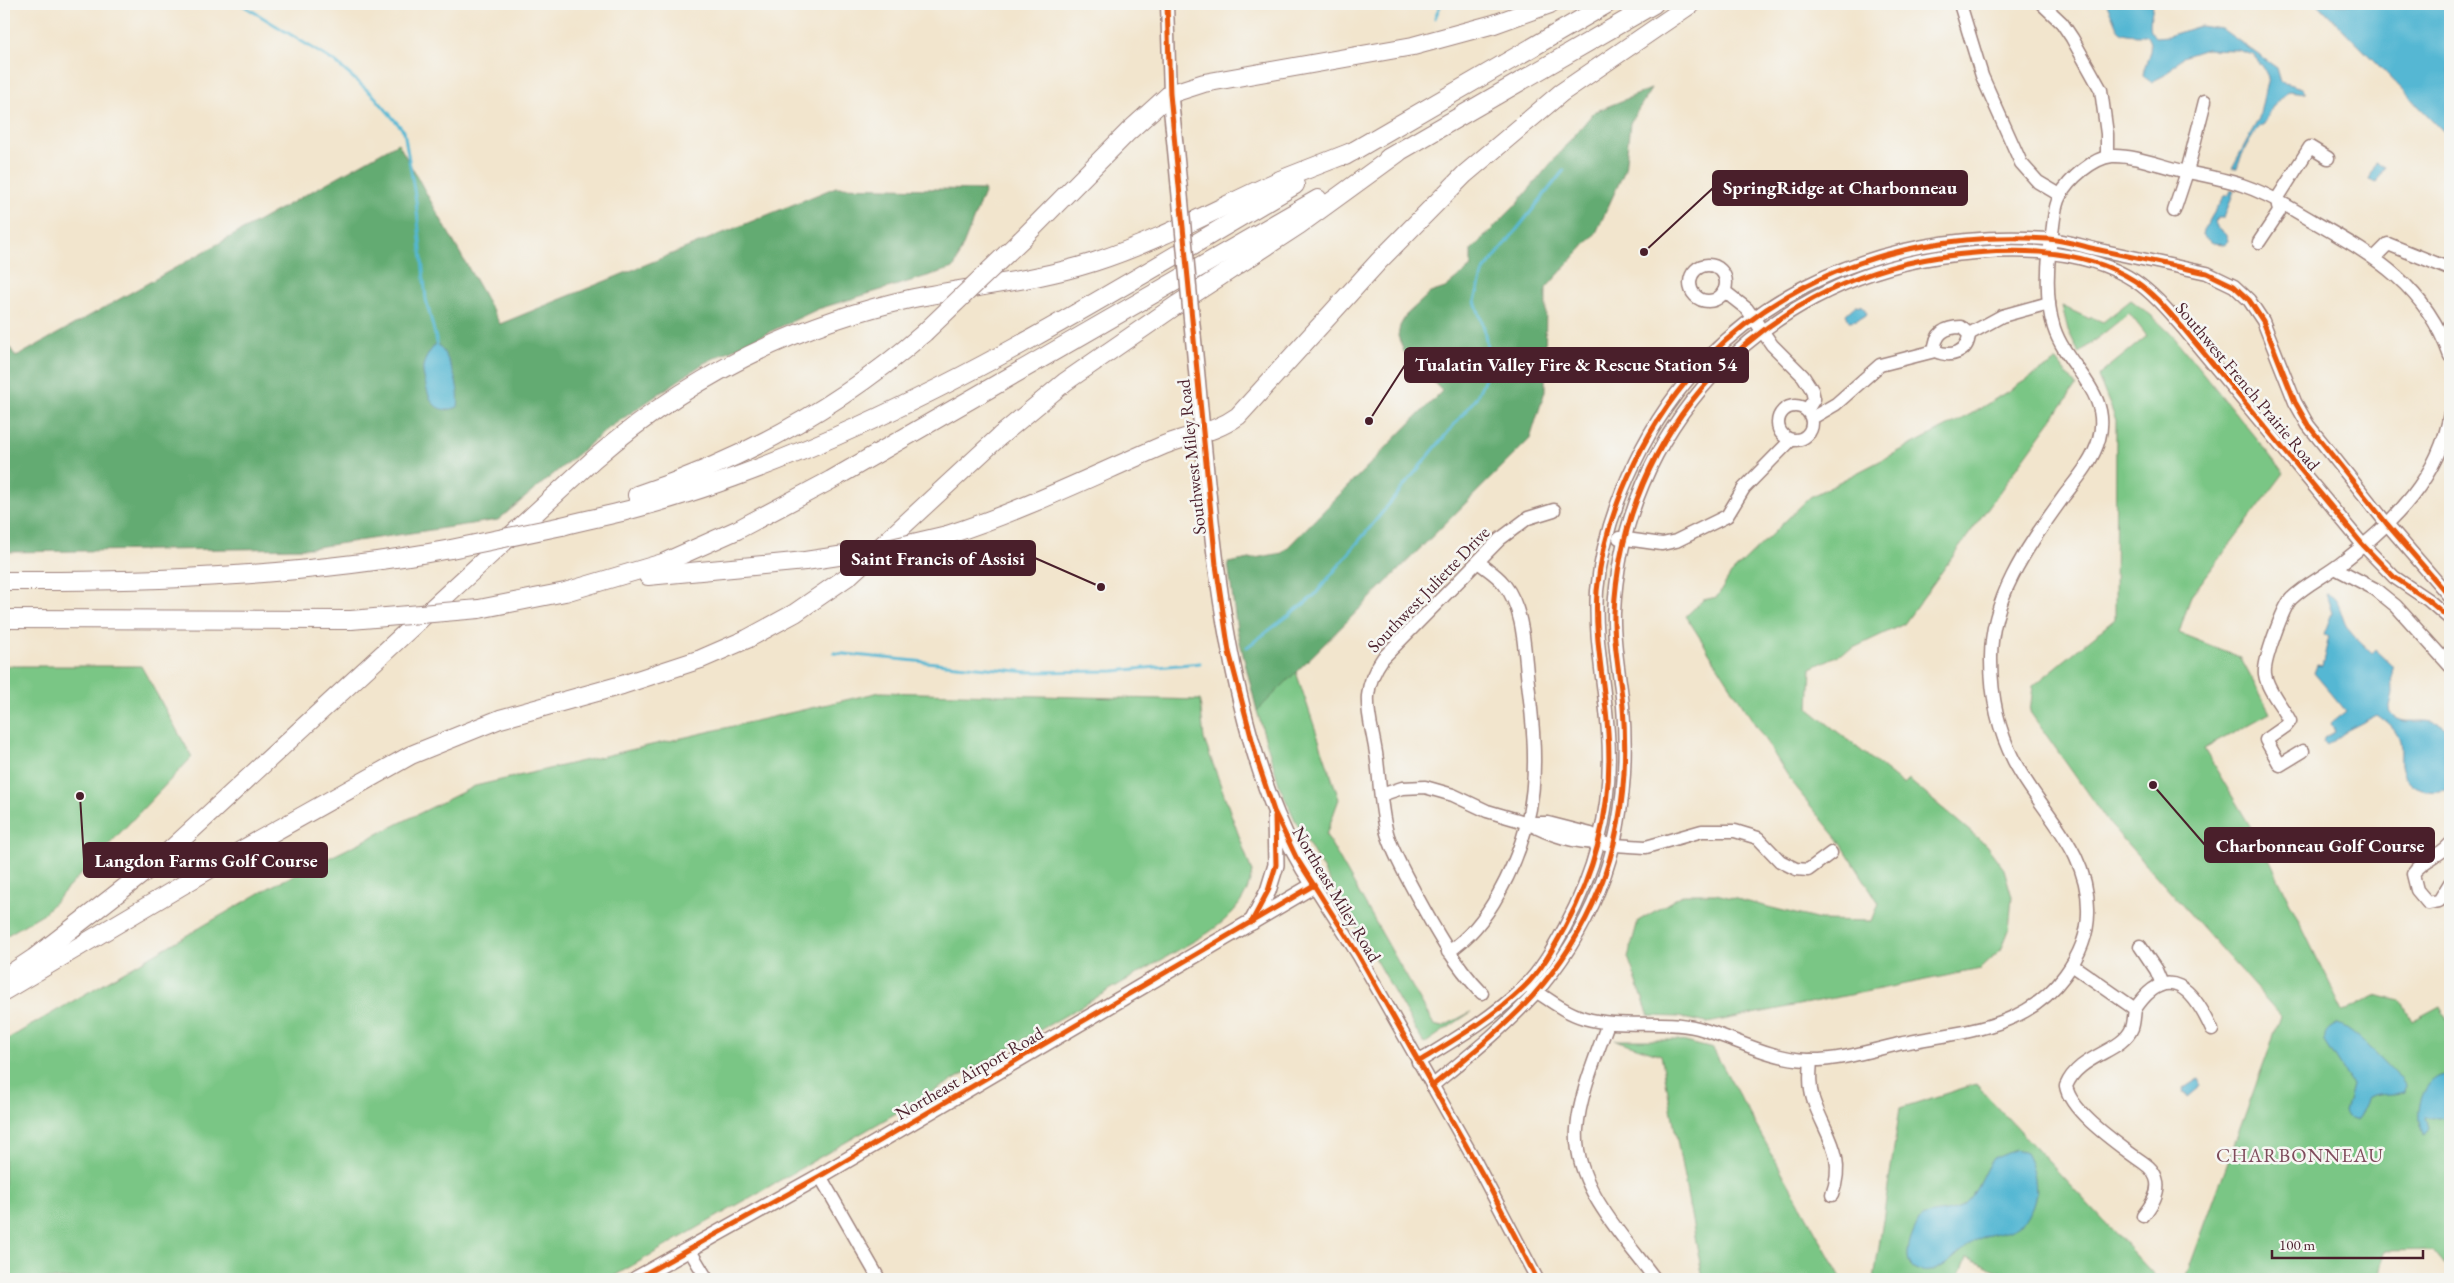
<svg xmlns="http://www.w3.org/2000/svg" width="2454" height="1283" font-family="'EB Garamond',serif">
<style>
.green{fill:#7ac685;stroke:#627258}
.forest{fill:#63ab72;stroke:#56654e}
.water{fill:#54b7d3;stroke:#4f6b7f}
.lines{fill:none;stroke-linecap:round;stroke-linejoin:round}
.stream{stroke:#54b7d3;stroke-width:3}
.minor-casing{stroke:#9e827c;stroke-width:15}
.major-casing{stroke:#9e827c;stroke-width:18}
.highway-casing{stroke:#9e827c;stroke-width:20}
.minor{stroke:#fff;stroke-width:12}
.major{stroke:#fff;stroke-width:15}
.highway{stroke:#fff;stroke-width:18}
.major-bridge-casing{stroke:#9e827c;stroke-width:18;stroke-linecap:butt}
.highway-bridge-casing{stroke:#9e827c;stroke-width:20;stroke-linecap:butt}
.major-bridge{stroke:#fff;stroke-width:15}
.highway-bridge{stroke:#fff;stroke-width:18}
.cycleway-casing{stroke:#f6f6f2;stroke-width:8}
.cycleway{stroke:#e8590c;stroke-width:5}
.labels{text-anchor:middle;dominant-baseline:central;stroke-width:5;stroke-linejoin:round;paint-order:stroke}
.street-label{font-size:18px;fill:#4a1f2b;stroke:#f6f6f2}
.quarter-label{font-size:20px;letter-spacing:1px;fill:#7f4c5c;stroke:#f6f6f2}
.leader{fill:none;stroke:#4a1f2b;stroke-width:2}
.callout-dot{fill:#4a1f2b;stroke:#f6f6f2;stroke-width:2}
.callout{fill:#4a1f2b;stroke:#4a1f2b;stroke-width:2}
.callout-label{font-size:19px;text-anchor:middle;font-weight:bold;fill:#fff}
</style>
<rect width="100%" height="100%" fill="#f6f6f2"/>
<filter id="ink" filterUnits="userSpaceOnUse"><feTurbulence type="fractalNoise" baseFrequency=".02" numOctaves="2"/><feDisplacementMap in="SourceGraphic" scale="10" xChannelSelector="R" yChannelSelector="G"/><feConvolveMatrix kernelMatrix="1 2 1 2 8 2 1 2 1" color-interpolation-filters="sRGB"/></filter>
<filter id="wash" filterUnits="userSpaceOnUse"><feTurbulence type="fractalNoise" baseFrequency=".0096" numOctaves="4" result="noise"/><feDisplacementMap in="SourceGraphic" scale="20" xChannelSelector="R" yChannelSelector="G"/><feGaussianBlur stdDeviation="1.12" result="paint"/><feColorMatrix in="noise" values="0 0 0 0 0 0 0 0 0 0 0 0 0 0 0 0 0 1.4 0 .05"/><feComposite in="paint" operator="in"/></filter>
<g filter="url(#wash)">
<rect width="100%" height="100%" fill="#f2e5cd"/>
<g class="green">
<path d="M2131,300L2152,316L2173,336L2284,473L2191,596L2179,633L2240,657L2270,713L2204,749L2265,851L2343,1012L2375,995L2401,1001L2412,1021L2440,1006L2450,1025V1271L2433,1250L2385,1251L2379,1279H2185L2281,1016L2107,821L2030,712L2033,686L2115,619L2116,420L2098,376L2147,336L2129,313L2079,353L2068,330L2062,306L2090,319L2091,317L2103,322Z"/>
<path d="M2057,361L2076,386L1904,624L1811,668L1809,709L1904,785L1909,780L1986,845L2004,869L2012,897L2009,930L2001,950L1981,969L1707,1023L1678,1017L1649,1016L1628,957L1638,921L1684,894H1716L1820,920L1872,921L1879,903L1838,839L1795,787L1686,616L1703,600L1717,597L1731,574L1810,497L1971,414Z"/>
<path d="M4,666H141L192,757L44,913L4,937Z"/>
<path d="M1296,672L1339,799L1326,835L1434,1025L1442,1027L1471,1012L1424,1044L1297,824L1280,787L1257,711Z"/>
<path d="M880,692L1200,700L1204,739L1252,872C1247,901 1231,917 1208,933L609,1279H4V1041L272,886L475,786Z"/>
<path d="M1615,1040H1678L1713,1049L1842,1279H1703L1661,1055Z"/>
<path d="M1976,1084L2158,1279H2016L1967,1257L1958,1279H1874L1900,1108Z"/>
</g>
<g class="forest">
<path d="M1651,89L1630,123L1625,170L1596,233L1546,288L1545,391L1530,439L1257,711L1237,630L1228,563L1282,553L1442,391L1404,352L1398,336L1400,326L1406,315L1430,293L1445,288L1471,267V250L1515,206L1594,112Z"/>
<path d="M398,143L500,324L836,187L985,190L954,268L818,309L704,363L609,428L498,520L310,548L4,552V338L16,357Z"/>
</g>
<g class="water">
<path d="M2106,4H2153C2152,16 2146,27 2155,37L2168,36L2200,26L2222,29L2277,68L2281,82L2302,88L2306,93L2288,91L2272,108L2264,124C2254,128 2240,157 2237,168H2232L2259,118L2268,77L2263,67L2253,55L2238,50L2206,49L2182,57L2165,75L2151,82L2143,76C2144,60 2157,50 2146,35C2110,35 2122,31 2106,4Z"/>
<path d="M2318,4H2450V138Z"/>
<path d="M2376,163L2384,167L2377,183L2369,180Z"/>
<path d="M2231,190L2234,191L2224,218H2217L2214,221C2216,230 2227,231 2228,241L2225,244L2213,243L2202,236L2203,231L2224,196L2229,195Z"/>
<path d="M1856,305L1863,306L1867,314L1857,320L1849,321L1846,314Z"/>
<path d="M437,343C450,358 461,386 458,407C436,416 429,401 425,382C424,377 422,371 423,366C425,358 431,349 437,343Z"/>
<path d="M2326,594C2341,597 2340,616 2347,627C2353,637 2364,645 2372,654L2376,650L2392,665L2393,693L2389,711C2401,733 2427,709 2450,732V789C2429,795 2406,791 2401,765C2400,758 2402,750 2400,742C2397,730 2387,722 2377,715L2344,732L2327,745L2323,743L2324,738L2335,732L2331,723L2346,711L2314,673L2317,665L2322,666L2329,636L2324,634L2332,613Z"/>
<path d="M2337,1024C2351,1025 2389,1067 2401,1079L2405,1085L2404,1092C2392,1096 2381,1092 2367,1098L2357,1120L2348,1117L2345,1112L2352,1084L2325,1042C2324,1031 2328,1029 2337,1024Z"/>
<path d="M2450,1075V1146L2447,1121L2441,1117H2426L2429,1129L2424,1135C2411,1116 2423,1072 2450,1075Z"/>
<path d="M2198,1079L2201,1086L2188,1097L2186,1093L2183,1092L2184,1088Z"/>
<path d="M2015,1149L2026,1153C2040,1177 2042,1216 2011,1229C1999,1234 1986,1234 1975,1241C1962,1249 1953,1261 1939,1268C1933,1271 1927,1272 1921,1271C1898,1267 1911,1236 1918,1223C1924,1210 1947,1215 1959,1208C1978,1196 1981,1174 1993,1158Z"/>
</g>
<g class="lines">
<g class="stream">
<path d="M241,4L335,62L375,97L404,131L416,201L426,299L437,343"/>
<path d="M1435,18L1441,4"/>
<path d="M1247,647L1313,597L1476,398L1490,367L1484,328L1475,301L1483,272L1564,170"/>
<path d="M834,653L1028,672L1114,671L1200,663"/>
</g>
</g>
</g>
<g filter="url(#ink)">
<g class="lines">
<g class="minor-casing">
<g id="minor">
<path d="M1167,4L1170,94"/>
<path d="M1960,4L1982,76L2021,163L2038,182L2060,195"/>
<path d="M2042,4L2062,23L2072,38L2101,90L2107,134V156"/>
<path d="M2174,211L2187,172L2205,101"/>
<path d="M2259,242L2279,212L2277,199L2310,147L2328,158"/>
<path d="M2375,257L2388,244L2450,269"/>
<circle cx="1708" cy="283" r="18"/>
<path d="M1724,291L1747,309L1772,345L1803,376L1812,390L1814,399L1807,410"/>
<path d="M1969,334L2002,316L2049,303"/>
<circle cx="1795" cy="423" r="17"/>
<path d="M1812,418L1836,404L1880,365L1935,351C1951,358 1968,353 1969,334L1961,327C1946,327 1934,333 1935,351"/>
<path d="M1619,538L1662,544L1676,541L1727,516L1744,488L1791,440"/>
<path d="M2335,568L2375,589L2396,606L2450,666"/>
<path d="M2303,751L2280,765L2266,740L2286,726L2290,721C2283,707 2267,690 2265,674C2263,662 2283,608 2291,599C2306,584 2327,575 2344,561C2393,523 2440,477 2450,413"/>
<path d="M1381,795L1402,788L1425,787L1453,795L1487,811L1528,823H1548L1591,834L1600,843L1614,845L1646,847L1702,831H1735L1758,838L1780,861L1796,869L1808,870L1831,853"/>
<path d="M1528,823C1549,835 1576,843 1600,843"/>
<path d="M2450,844C2439,857 2422,860 2413,874L2417,890L2428,903L2439,901L2450,883"/>
<path d="M1314,885L1359,956L1474,1159L1537,1279"/>
<path d="M2140,946L2156,970L2162,984"/>
<path d="M1448,952C1471,937 1486,917 1499,893C1540,819 1538,763 1528,683C1524,650 1525,611 1504,584C1497,575 1487,569 1478,562"/>
<path d="M2072,965L2135,1009C2134,1015 2134,1023 2132,1028C2122,1053 2079,1054 2066,1086C2070,1110 2111,1139 2131,1154C2140,1161 2152,1166 2156,1178C2161,1192 2151,1206 2143,1216"/>
<path d="M1526,985C1545,996 1563,1012 1584,1018C1620,1029 1661,1019 1698,1028C1735,1038 1769,1059 1808,1060C1839,1061 1873,1050 1903,1043C1964,1031 2025,1030 2065,975C2079,956 2088,936 2088,913C2090,850 2041,813 2014,761C1998,730 1991,695 1991,660C1990,597 2029,545 2064,496C2077,479 2093,461 2099,439C2112,392 2067,368 2054,328C2045,300 2047,262 2052,233C2054,221 2054,206 2060,196C2069,179 2093,158 2112,156C2136,155 2163,167 2187,172C2233,181 2252,185 2294,210C2361,250 2422,276 2450,356"/>
<path d="M1482,993C1453,963 1434,928 1414,891C1404,872 1393,853 1387,833C1380,807 1380,779 1376,753C1370,715 1358,693 1383,658L1500,539L1528,518L1554,510"/>
<path d="M2135,1009C2168,960 2194,990 2212,1030"/>
<path d="M1608,1023C1596,1057 1580,1093 1577,1129C1573,1185 1624,1237 1655,1279"/>
<path d="M1811,1060C1810,1073 1809,1086 1813,1099C1825,1135 1847,1154 1832,1195"/>
<path d="M1418,1062C1454,1040 1492,1018 1523,988C1541,971 1553,949 1565,927C1598,866 1613,802 1608,733C1605,686 1594,639 1597,591C1601,547 1616,501 1635,462C1711,302 1876,227 2048,239C2064,240 2079,245 2095,249C2132,257 2169,265 2207,273L2234,286L2249,300L2263,321L2295,402L2308,425L2387,524L2450,597"/>
<path d="M1432,1086C1506,1025 1561,983 1599,890C1623,831 1628,769 1623,706C1620,675 1613,645 1614,613C1622,430 1760,284 1939,257C2002,248 2079,245 2135,281C2153,293 2168,311 2183,328L2363,545L2394,577L2428,600L2450,619"/>
<path d="M820,1176L879,1279"/>
<path d="M689,1249L707,1279"/>
</g>
</g>
<g class="major-casing">
<g id="major">
<path d="M1170,94L1179,185"/>
<path d="M1252,922L1268,891L1276,865L1275,817"/>
<path d="M636,1279L820,1176L1314,885C1284,841 1266,791 1251,740C1213,608 1207,471 1193,335"/>
</g>
</g>
<g class="highway-casing">
<g id="highway">
<path d="M1345,156L1607,4"/>
<path d="M1388,158L1654,4"/>
<path d="M1022,239L1128,132L1170,94L1204,83L1413,46L1494,24L1550,4"/>
<path d="M637,495C743,460 839,407 924,333"/>
<path d="M562,526C584,520 607,516 629,510C708,490 786,459 859,426C1010,358 1152,268 1295,185"/>
<path d="M947,535C1022,511 1092,476 1164,445C1191,434 1213,434 1238,416L1379,261L1465,174L1561,93L1691,4"/>
<path d="M648,576L805,561"/>
<path d="M4,581C153,582 304,576 451,549"/>
<path d="M479,609L565,592L663,563L737,530L831,480L1318,199"/>
<path d="M4,619L351,620"/>
<path d="M4,978L34,958L155,864L594,459C686,379 794,324 914,298C974,286 1035,281 1094,262C1159,241 1218,208 1280,180C1305,170 1329,161 1354,151"/>
<path d="M4,991L247,847L411,755L500,719L622,685L701,659L747,639L795,613L850,575L1000,436L1065,382L1178,304L1299,225L1398,153"/>
</g>
</g>
<use href="#minor" class="minor"/>
<use href="#major" class="major"/>
<use href="#highway" class="highway"/>
<g class="major-bridge-casing">
<path id="major-bridge" d="M1179,185L1193,335"/>
</g>
<g class="highway-bridge-casing">
<g id="highway-bridge">
<path d="M924,333L1022,239"/>
<path d="M451,549L562,526"/>
<path d="M805,561L892,548L947,535"/>
<path d="M351,620L479,609"/>
</g>
</g>
<use href="#major-bridge" class="major-bridge"/>
<use href="#highway-bridge" class="highway-bridge"/>
<g class="cycleway-casing">
<g id="cycleway">
<path d="M1167,4L1170,94L1216,565L1229,652L1258,763L1274,811L1296,857L1359,956L1489,1186L1537,1279"/>
<path d="M1251,923L1268,891L1276,865L1275,816"/>
<path d="M1418,1062C1454,1040 1492,1018 1523,988C1541,971 1553,949 1565,927C1598,866 1613,802 1608,733C1605,686 1594,639 1597,591C1601,547 1616,501 1635,462C1711,302 1876,227 2048,239C2064,240 2079,245 2095,249C2132,257 2169,265 2207,273L2234,286L2249,300L2263,321L2295,402L2308,425L2387,524L2450,597"/>
<path d="M1432,1086C1506,1025 1561,983 1599,890C1623,831 1628,769 1623,706C1620,675 1613,645 1614,613C1622,430 1760,284 1939,257C2002,248 2079,245 2135,281C2153,293 2168,311 2183,328L2363,545L2394,577L2428,600L2450,619"/>
<path d="M636,1279L820,1176L1314,885"/>
</g>
</g>
<use href="#cycleway" class="cycleway"/>
</g>
</g>
<g class="labels">
<g class="street-label">
<text transform="translate(2248 386) rotate(50)">Southwest French Prairie Road</text>
<text transform="translate(1191 457) rotate(-96)">Southwest Miley Road</text>
<text transform="translate(1428 589) rotate(-46)">Southwest Juliette Drive</text>
<text transform="translate(1337 894) rotate(59)">Northeast Miley Road</text>
<text transform="translate(969 1073) rotate(-30)">Northeast Airport Road</text>
</g>
<g class="quarter-label">
<text x="2300" y="1155">CHARBONNEAU</text>
</g>
</g>
<path class="leader" d="M1644 252L1713 188M1369 421L1405 365M1101 587L1035 558M2153 785L2205 845M80 796L84 860"/>
<g class="callout-dot">
<circle cx="1644" cy="252" r="5"/>
<circle cx="1369" cy="421" r="5"/>
<circle cx="1101" cy="587" r="5"/>
<circle cx="2153" cy="785" r="5"/>
<circle cx="80" cy="796" r="5"/>
</g>
<g class="callout">
<rect x="1713" y="171" width="254" height="34" rx="5"/>
<rect x="1405" y="348" width="343" height="34" rx="5"/>
<rect x="841" y="541" width="194" height="34" rx="5"/>
<rect x="2205" y="828" width="229" height="34" rx="5"/>
<rect x="84" y="843" width="243" height="34" rx="5"/>
</g>
<g class="callout-label">
<text x="1840" y="194">SpringRidge at Charbonneau</text>
<text x="1576" y="371">Tualatin Valley Fire &amp; Rescue Station 54</text>
<text x="938" y="565">Saint Francis of Assisi</text>
<text x="2320" y="852">Charbonneau Golf Course</text>
<text x="206" y="867">Langdon Farms Golf Course</text>
</g>
<rect width="2454" height="1283" fill="none" stroke="#f6f6f2" stroke-width="20"/>
<path d="M2272 1250v8h151v-8" fill="none" stroke="#4a1f2b" stroke-width="2.5"/>
<text x="2279" y="1250" font-size="15" fill="#4a1f2b" stroke="#f6f6f2" stroke-width="4" paint-order="stroke">100 m</text>
</svg>
